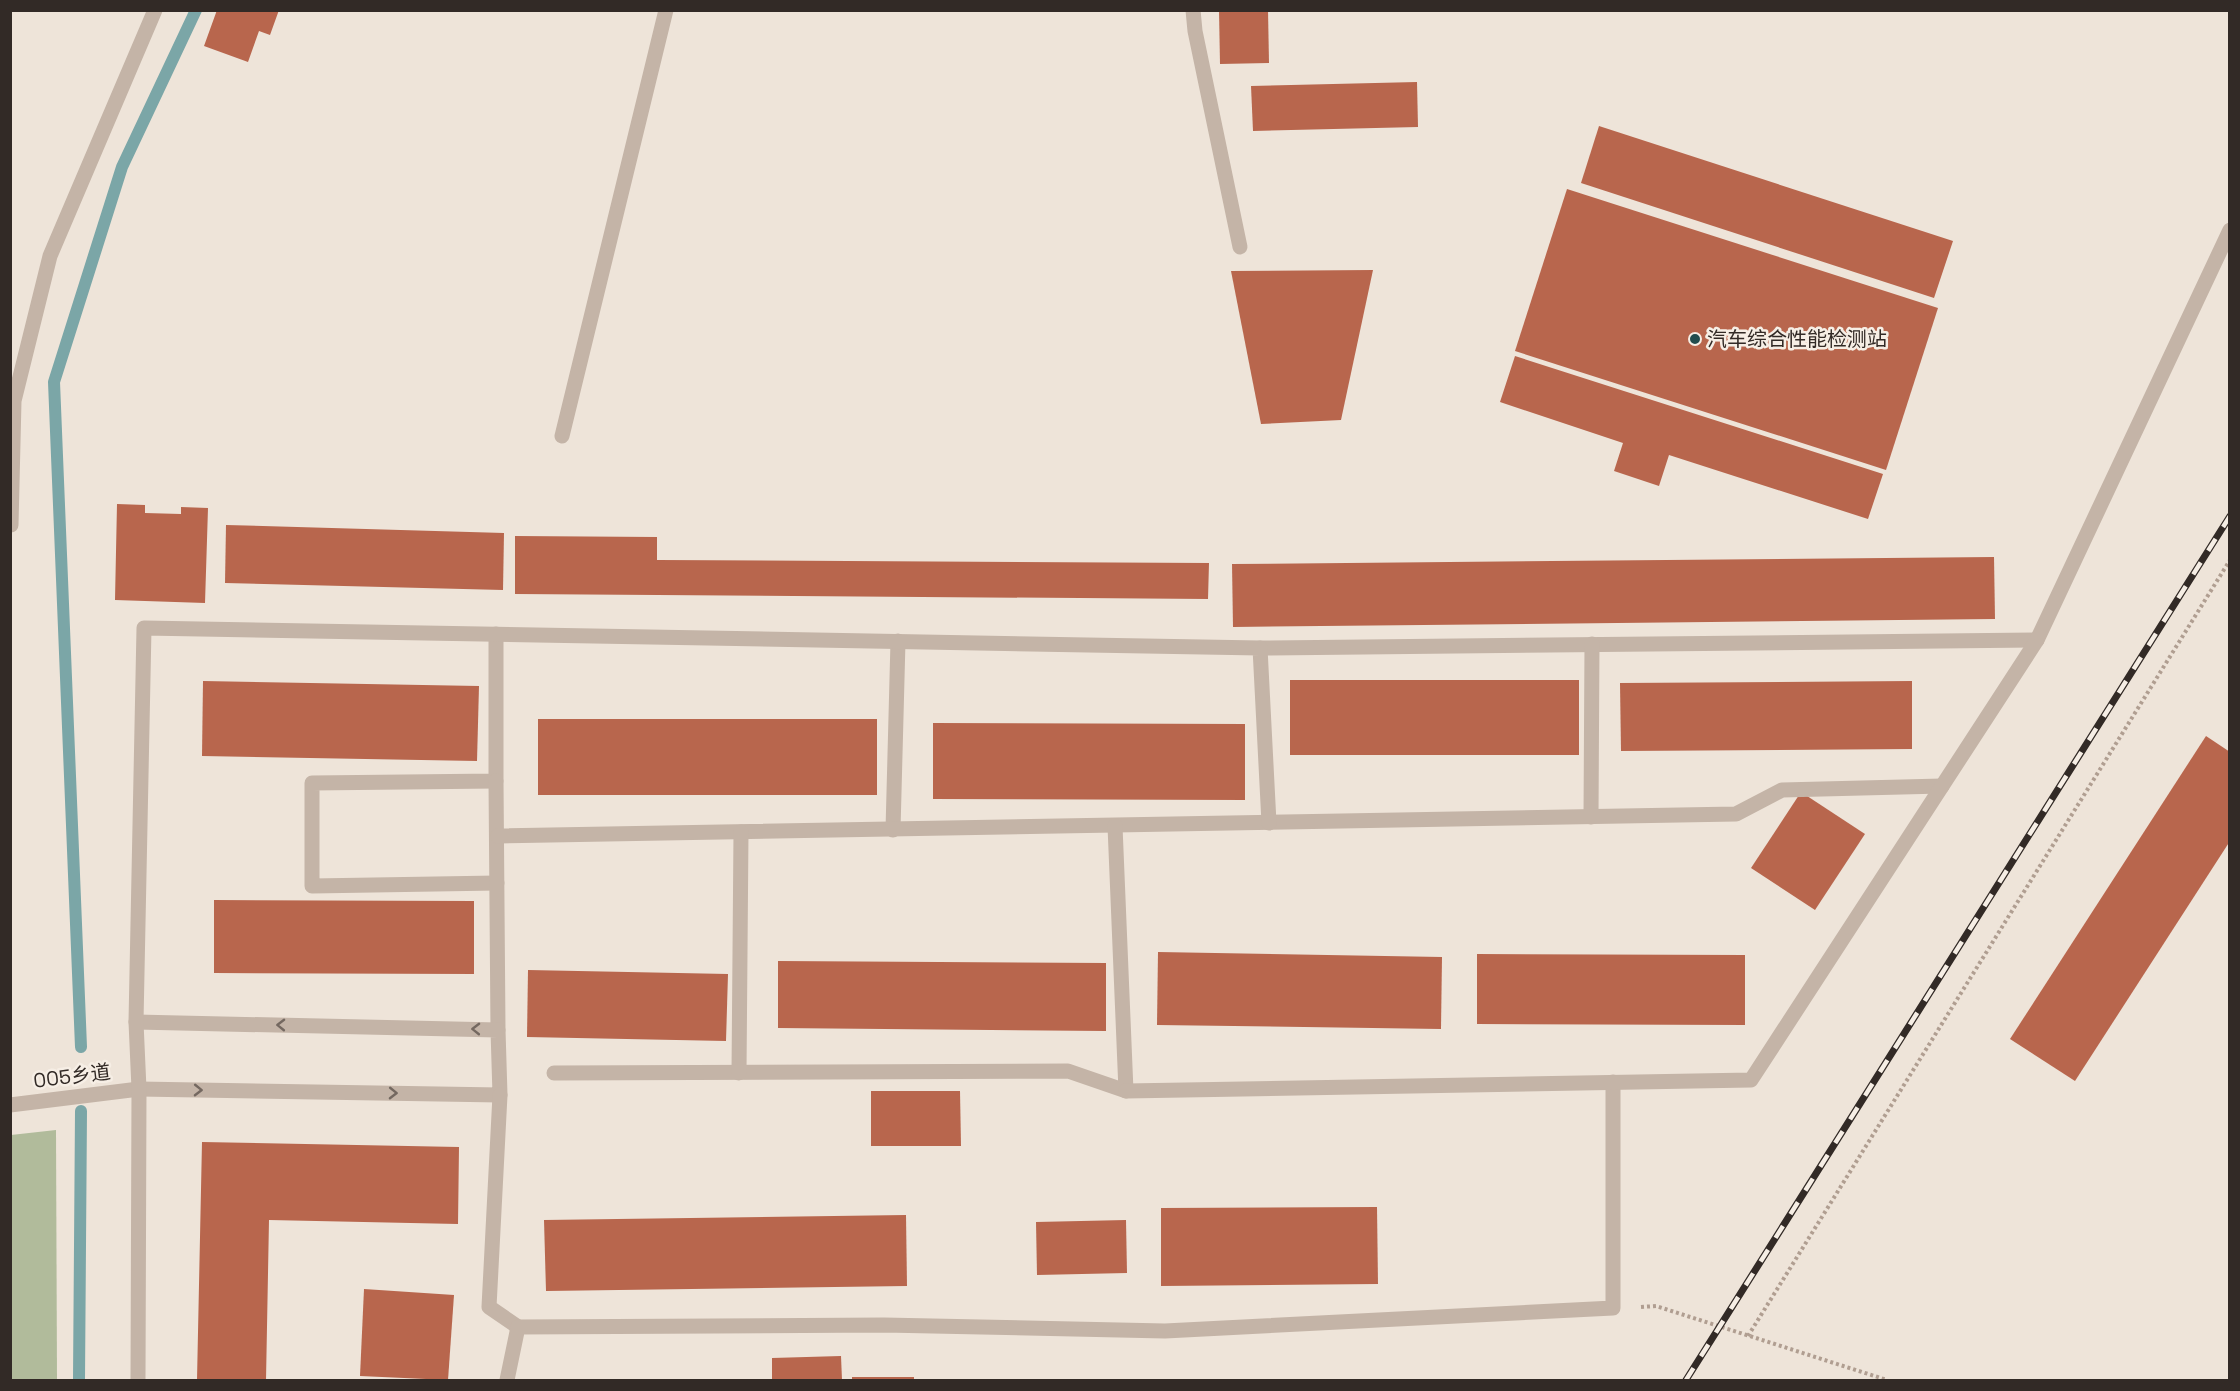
<svg xmlns="http://www.w3.org/2000/svg" width="2240" height="1391" font-family="'Space Grotesk','Noto Sans SC',sans-serif">
<style>
.green{fill:#b1bb9b}
.lines{fill:none;stroke-linecap:round;stroke-linejoin:round}
.stream{stroke:#7ba6a7;stroke-width:12}
.building{fill:#b8664d}
.path{stroke:#b09e91;stroke-width:4;stroke-dasharray:3 3;stroke-linecap:butt}
.lane{stroke:#c4b4a7;stroke-width:15}
.street{stroke:#c4b4a7;stroke-width:15}
.rail-casing{stroke:#322a26;stroke-width:7}
.rail{stroke:#f6eee5;stroke-width:4.5;stroke-dasharray:14;stroke-linecap:butt}
.oneway{stroke:#746860}
.poi-dot{fill:#214c4e;stroke:#f6eee5;stroke-width:2}
.labels{text-anchor:middle;dominant-baseline:central;stroke-width:5;stroke-linejoin:round;paint-order:stroke}
.poi-label{font-size:20px;fill:#322a26;stroke:#f6eee5;text-anchor:start}
.street-label{font-size:20px;fill:#322a26;stroke:#f6eee5}
</style>
<rect width="100%" height="100%" fill="#eee4d9"/>
<path class="green" d="M56,1130L57,1380H11V1135Z"/>
<g class="lines">
<g class="stream">
<path d="M81,1047L54,382L122,167L196,10"/>
<path d="M79,1380L81,1111"/>
</g>
</g>
<g class="building">
<path d="M217,10H279L270,35L259,31L248,62L204,46Z"/>
<path d="M1219,10H1268L1269,63L1220,64Z"/>
<path d="M1417,82L1418,127L1253,131L1251,86Z"/>
<path d="M1599,126L1953,241L1934,298L1581,183Z"/>
<path d="M1567,189L1938,308L1886,470L1515,351Z"/>
<path d="M1373,270L1341,420L1261,424L1231,271Z"/>
<path d="M1515,356L1883,474L1868,519L1669,455L1659,486L1614,471L1623,443L1500,402Z"/>
<path d="M117,504L145,505V513L181,514V507L208,508L205,603L115,600Z"/>
<path d="M226,525L504,533L503,590L225,583Z"/>
<path d="M515,536L657,537V560L1209,563L1208,599L515,594Z"/>
<path d="M1994,557L1995,619L1233,627L1232,564Z"/>
<rect x="1290" y="680" width="289" height="75"/>
<path d="M203,681L479,686L477,761L202,756Z"/>
<path d="M1912,681V749L1621,751L1620,683Z"/>
<rect x="538" y="719" width="339" height="76"/>
<path d="M933,723L1245,724V800L933,799Z"/>
<path d="M2206,736L2230,752V841L2075,1081L2010,1039Z"/>
<path d="M1801,792L1865,834L1815,910L1751,868Z"/>
<path d="M214,900L474,901V974L214,973Z"/>
<path d="M1158,952L1442,957L1441,1029L1157,1025Z"/>
<path d="M1477,954L1745,955V1025L1477,1024Z"/>
<path d="M778,961L1106,963V1031L778,1028Z"/>
<path d="M528,970L728,974L726,1041L527,1037Z"/>
<path d="M871,1091H960L961,1146H871Z"/>
<path d="M202,1142L459,1147L458,1224L269,1220L266,1380H197Z"/>
<path d="M1377,1207L1378,1284L1161,1286V1208Z"/>
<path d="M906,1215L907,1286L546,1291L544,1220Z"/>
<path d="M1126,1220L1127,1273L1037,1275L1036,1222Z"/>
<path d="M364,1289L454,1295L448,1380L360,1376Z"/>
<path d="M841,1356L842,1380H772V1358Z"/>
<rect x="852" y="1377" width="62" height="3"/>
</g>
<g class="lines">
<g class="path">
<path d="M1641,1307L1656,1306L1887,1380"/>
<path d="M1748,1336L2230,560"/>
</g>
<g class="lane">
<path d="M1193,10L1195,31L1240,247"/>
<path d="M496,634V781L312,783V886L497,883"/>
<path d="M1260,648L2037,640"/>
<path d="M496,781L498,1030"/>
<path d="M1591,817L1592,644"/>
<path d="M893,830L898,641"/>
<path d="M498,836L1736,814L1782,790L1942,786"/>
<path d="M136,1022L498,1030L500,1095L139,1089"/>
<path d="M554,1073L1068,1071L1126,1091L1115,826"/>
<path d="M739,1073L741,832"/>
<path d="M500,1095L489,1307L518,1327"/>
<path d="M507,1380L518,1327L884,1325L1165,1331L1613,1308V1082"/>
</g>
<g class="street">
<path d="M562,436L666,10"/>
<path d="M11,525L14,401L50,256L155,10"/>
<path d="M1126,1091L1751,1080L2037,640L2230,230"/>
<path d="M10,1105L139,1089"/>
<path d="M138,1380L139,1089L136,1022L144,628L1260,648L1269,823"/>
</g>
<g class="rail-casing">
<path id="rail" d="M1686,1380L2230,516"/>
</g>
<use href="#rail" class="rail"/>
</g>
<defs><path id="oneway-chevron" d="M-2-3.5L2.5 0L-2 3.5" fill="none" stroke-width="1.6" stroke-linecap="round" stroke-linejoin="round" transform="scale(1.5)"/></defs>
<g class="oneway">
<use href="#oneway-chevron" transform="translate(281 1025) rotate(-179)"/>
<use href="#oneway-chevron" transform="translate(476 1029) rotate(-179)"/>
<use href="#oneway-chevron" transform="translate(198 1090) rotate(1)"/>
<use href="#oneway-chevron" transform="translate(393 1093) rotate(1)"/>
</g>
<circle class="poi-dot" cx="1695" cy="339" r="6"/>
<g class="labels">
<g class="poi-label">
<text x="1707" y="339">汽车综合性能检测站</text>
</g>
<g class="street-label">
<text transform="translate(72 1076) rotate(-7)">005乡道</text>
</g>
</g>
<rect width="2240" height="1391" fill="none" stroke="#322a26" stroke-width="24"/>
</svg>
